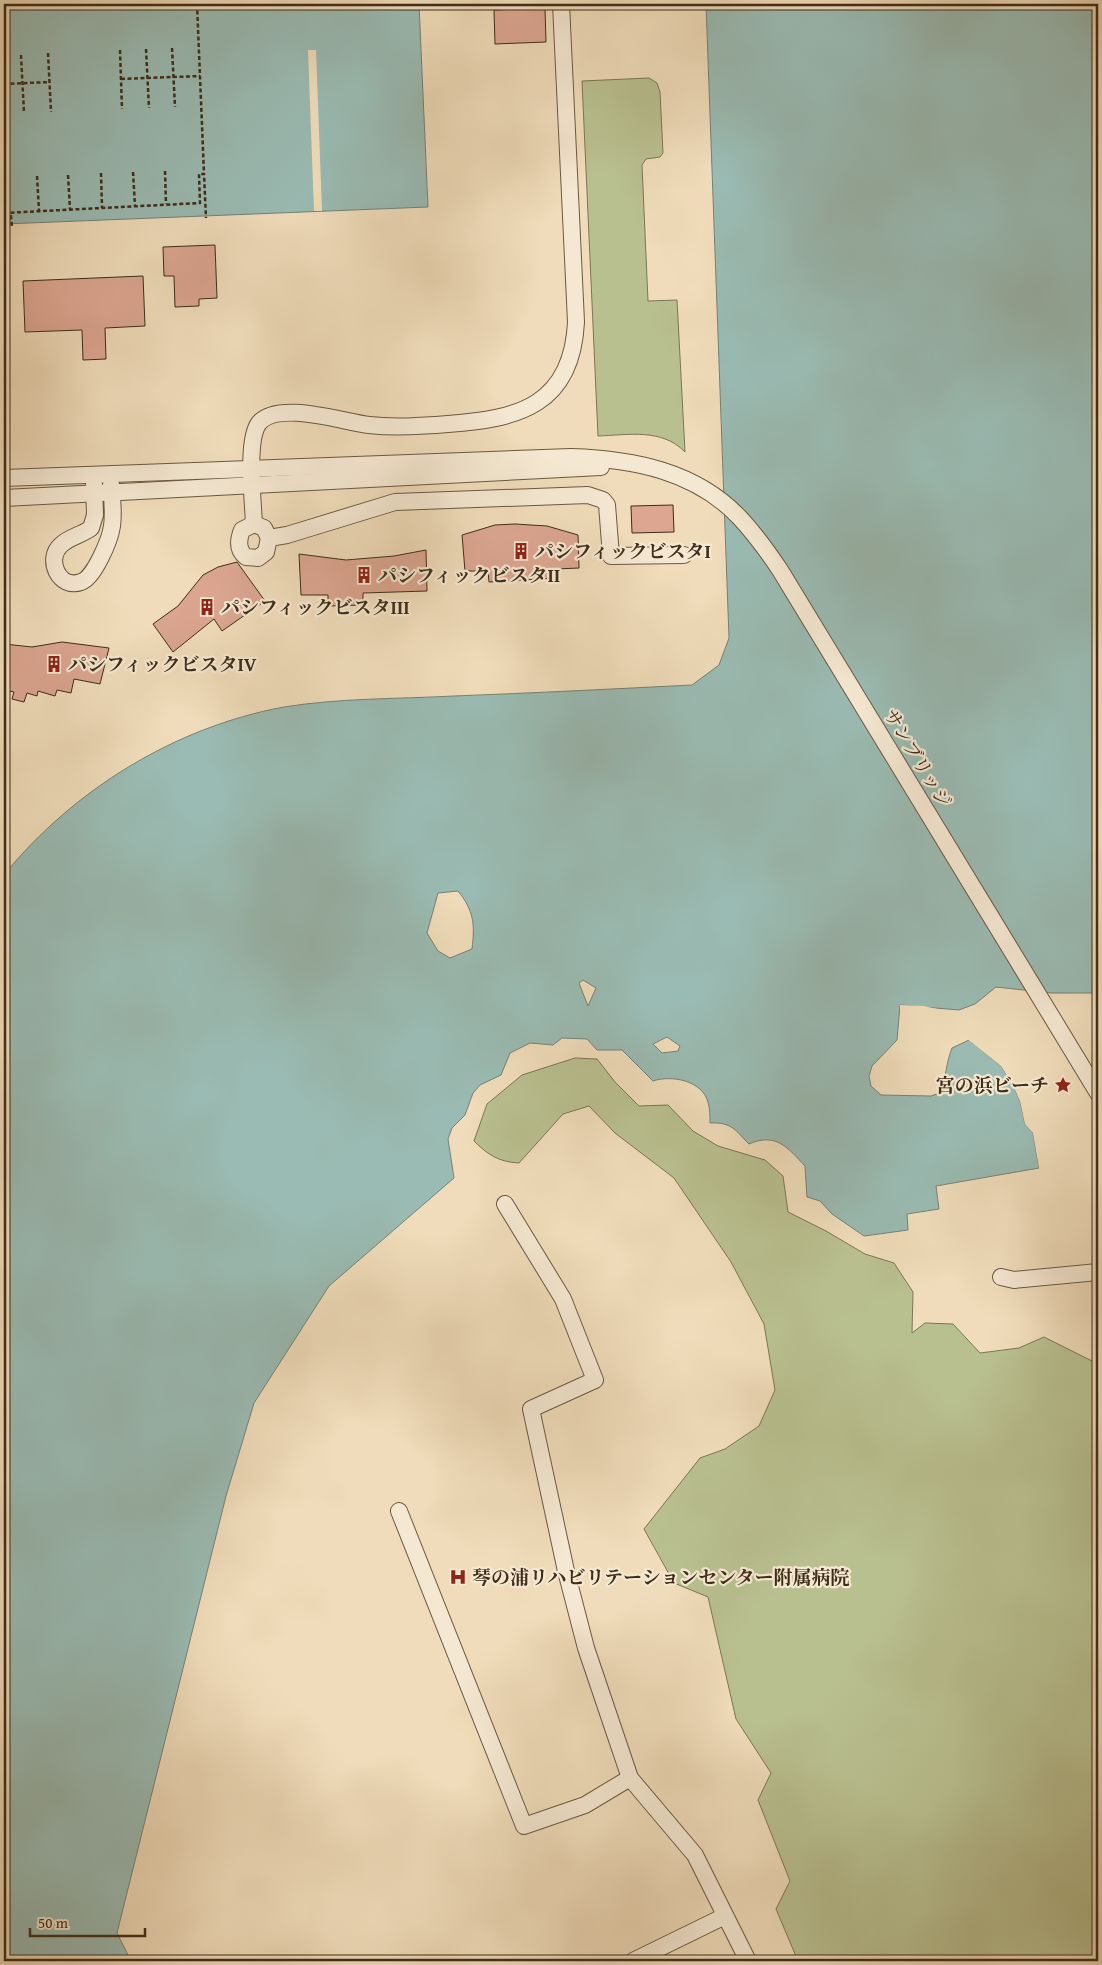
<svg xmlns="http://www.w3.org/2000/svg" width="1102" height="1965" font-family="'Gentium Book Plus','Noto Serif JP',serif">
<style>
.green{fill:#b9c090;stroke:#7c7654}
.water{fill:#9abbb3;stroke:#758275;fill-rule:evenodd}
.pier{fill:#f0dcba}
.building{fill:#dca691;stroke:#3e2d19}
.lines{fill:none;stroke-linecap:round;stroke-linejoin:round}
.minor-casing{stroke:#6a5941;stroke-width:18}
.path{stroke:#3e2d19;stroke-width:2.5;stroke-dasharray:4 2.5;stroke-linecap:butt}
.minor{stroke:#f5e8d2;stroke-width:16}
.labels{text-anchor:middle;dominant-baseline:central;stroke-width:4.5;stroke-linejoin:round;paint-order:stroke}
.poi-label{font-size:19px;font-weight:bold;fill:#3e2d19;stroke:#f5e8d2;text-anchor:start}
.street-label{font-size:19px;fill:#3e2d19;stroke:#f5e8d2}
</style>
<rect width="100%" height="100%" fill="#f0dcba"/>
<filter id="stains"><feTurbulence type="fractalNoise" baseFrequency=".004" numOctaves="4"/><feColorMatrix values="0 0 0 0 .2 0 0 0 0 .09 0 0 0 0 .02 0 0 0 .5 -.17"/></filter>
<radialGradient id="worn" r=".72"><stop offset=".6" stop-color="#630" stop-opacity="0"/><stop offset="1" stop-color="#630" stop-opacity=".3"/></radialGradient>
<g class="green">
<path d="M649,78L657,83L660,92L663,153L660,157L646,159L642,165L648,301L677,300L685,452C662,428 628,435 598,436L582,81Z"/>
<path d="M575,1058L597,1059L615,1082L639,1106L668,1105L693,1131L718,1146L765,1160L783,1176L788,1212L826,1231L865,1254L894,1263L913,1292L912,1333L925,1323L953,1324L980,1353L1019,1348L1044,1337L1098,1364V1961H798L776,1909L790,1881L758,1800L771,1773L736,1719L708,1597L674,1583L644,1529L700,1458L725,1449L759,1426L775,1390L764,1324L731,1262L674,1178L615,1133L589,1106L563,1114L519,1163C499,1162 488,1155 474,1141L487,1104L522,1075Z"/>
</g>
<g class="water">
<path d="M4,4H419L428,207L4,224Z"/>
<path d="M706,4H1098V993H1051L996,987L975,1004L959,1010L900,1005L897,1040L872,1066L869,1076L871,1086L881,1095L931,1096L940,1093C946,1078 946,1063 952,1048L969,1040L1001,1066L1012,1083L1020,1101L1025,1124L1033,1133L1039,1168L936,1186L939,1209L907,1214L908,1230L864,1236L832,1214L820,1201L807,1197L805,1166C788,1148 776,1132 749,1144C735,1130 732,1122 710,1123C710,1116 710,1109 708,1102C702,1080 671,1075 653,1081L622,1050H597L587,1039L562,1038L553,1045L530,1043L510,1053L501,1075L480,1085L473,1093L465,1115L452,1128L448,1139L454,1178L329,1286L254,1403L226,1496L117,1933L131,1961H4V875C73,790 175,727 284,707C339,698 398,699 454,696C533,693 613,689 692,685L719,665L729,638ZM458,891C474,911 475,924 472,949L450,958L438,951L427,933L438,893ZM583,980L596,988L588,1006L579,983ZM667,1037L680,1046L678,1051L662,1053L653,1044Z"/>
</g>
<g class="pier">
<path d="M308,50H316L322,211H314Z"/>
<path d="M900,1005L924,1006L950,1012L902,1008V1020L900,1019Z"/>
<path d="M970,1037L1003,1064L1014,1081L1023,1100L1027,1123L1035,1132L1042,1168H1039L1033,1133L1025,1124L1020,1101L1012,1083L1001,1066L966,1038Z"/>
</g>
<g class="building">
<path d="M545,8L546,42L495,44L494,10Z"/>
<path d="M215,245L217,298L199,299V306L175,307L174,276H164L163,247Z"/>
<path d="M143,276L145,326L105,328L106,359L83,360L82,330L25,332L23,281Z"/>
<path d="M673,505L674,532L632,533L631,506Z"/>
<path d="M515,524L547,526L578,535L579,568L556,569V578L489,582L488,571H465L462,535L495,525Z"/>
<path d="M426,550L427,591L363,593V605L328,606V595H301L299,554L346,560L394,556Z"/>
<path d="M237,562L265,601L222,631L214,619L173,652L153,624L178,606L203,575L218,567Z"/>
<path d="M62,642L109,648L100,684L74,679L71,693L57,690L55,696L38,691L37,696L27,693L24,702L12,699L14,692L4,690V644L32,647Z"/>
</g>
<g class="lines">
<g class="minor-casing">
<g id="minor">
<path d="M4,478L571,457C633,459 696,471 740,518C755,534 768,552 780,570L1098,1093"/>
<path d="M94,483L95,515L91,528C82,535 69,537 61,545C45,559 59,590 81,582C94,578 110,540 112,526C114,513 112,497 111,484"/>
<path d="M4,498L601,467"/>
<path d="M254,524C253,500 246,440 259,423C278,400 343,422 369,425C395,428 422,426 448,424C519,419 572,405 576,322L561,4"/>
<path d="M269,538L266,552L258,558L246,557C237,550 238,540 242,530L254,524L264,528L269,538L287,535L395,502L588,495L603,500L607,505L611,556L684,555"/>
<path d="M505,1204L563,1299L595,1380L531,1409L566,1571L586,1648L630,1778L695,1855L748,1961"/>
<path d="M1001,1277L1014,1280L1098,1272"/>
<path d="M399,1511L524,1826L585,1805L630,1778"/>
<path d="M633,1961L725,1916"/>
</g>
</g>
<g class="path">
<path d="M197,4L204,174"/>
<path d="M172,48L175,107"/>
<path d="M146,49L149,108"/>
<path d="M120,50L122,109"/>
<path d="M48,53L51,112"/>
<path d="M21,55L24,113"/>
<path d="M121,79L200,76"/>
<path d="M4,84L50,82"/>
<path d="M165,171L166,204"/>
<path d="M133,172L135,206"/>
<path d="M101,173L102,208"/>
<path d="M68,175L70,209"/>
<path d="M37,176L39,211"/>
<path d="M5,177L7,212"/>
<path d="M4,213L200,203L199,174H204L206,218"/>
<path d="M4,216H11L12,227"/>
</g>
<use href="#minor" class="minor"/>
</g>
<defs>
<g id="building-bare" transform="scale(1.35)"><path d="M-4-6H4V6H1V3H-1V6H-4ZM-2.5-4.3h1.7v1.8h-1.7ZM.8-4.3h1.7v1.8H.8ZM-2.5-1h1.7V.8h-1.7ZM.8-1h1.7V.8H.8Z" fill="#8f2418" stroke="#f5e8d2" stroke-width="2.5" paint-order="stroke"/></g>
<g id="sight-bare" transform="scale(1.35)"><path d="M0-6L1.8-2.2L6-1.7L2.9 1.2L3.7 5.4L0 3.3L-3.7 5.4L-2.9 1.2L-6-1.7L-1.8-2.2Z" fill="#8f2418" stroke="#f5e8d2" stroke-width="2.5" paint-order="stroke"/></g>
<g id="hospital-bare" transform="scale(1.35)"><path d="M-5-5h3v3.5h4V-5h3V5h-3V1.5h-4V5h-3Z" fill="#8f2418" stroke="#f5e8d2" stroke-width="2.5" paint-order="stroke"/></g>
</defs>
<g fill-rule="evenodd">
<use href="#building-bare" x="521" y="551"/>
<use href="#building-bare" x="364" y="575"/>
<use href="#building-bare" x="207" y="607"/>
<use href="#building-bare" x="54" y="664"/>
<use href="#sight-bare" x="1063" y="1085"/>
<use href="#hospital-bare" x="458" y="1577"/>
</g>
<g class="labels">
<g class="poi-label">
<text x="535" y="551">パシフィックビスタⅠ</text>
<text x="378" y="575">パシフィックビスタⅡ</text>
<text x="221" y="607">パシフィックビスタⅢ</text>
<text x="68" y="664">パシフィックビスタⅣ</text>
<text x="1049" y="1085" text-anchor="end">宮の浜ビーチ</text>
<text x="472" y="1577">琴の浦リハビリテーションセンター附属病院</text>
</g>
<g class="street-label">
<text transform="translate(918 758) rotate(59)">サンブリッジ</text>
</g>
</g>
<rect width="1102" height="1965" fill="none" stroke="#f0dcba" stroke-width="20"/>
<rect x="5" y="5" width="1092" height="1955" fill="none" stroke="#3e2d19" stroke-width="2.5"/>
<rect x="10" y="10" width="1082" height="1945" fill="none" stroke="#3e2d19"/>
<path d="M30 1928v8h115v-8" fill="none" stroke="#3e2d19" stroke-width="2.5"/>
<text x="38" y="1928" font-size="15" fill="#3e2d19" stroke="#f5e8d2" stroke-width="4" paint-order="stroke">50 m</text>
<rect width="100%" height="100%" filter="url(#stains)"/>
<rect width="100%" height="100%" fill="url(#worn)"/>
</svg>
